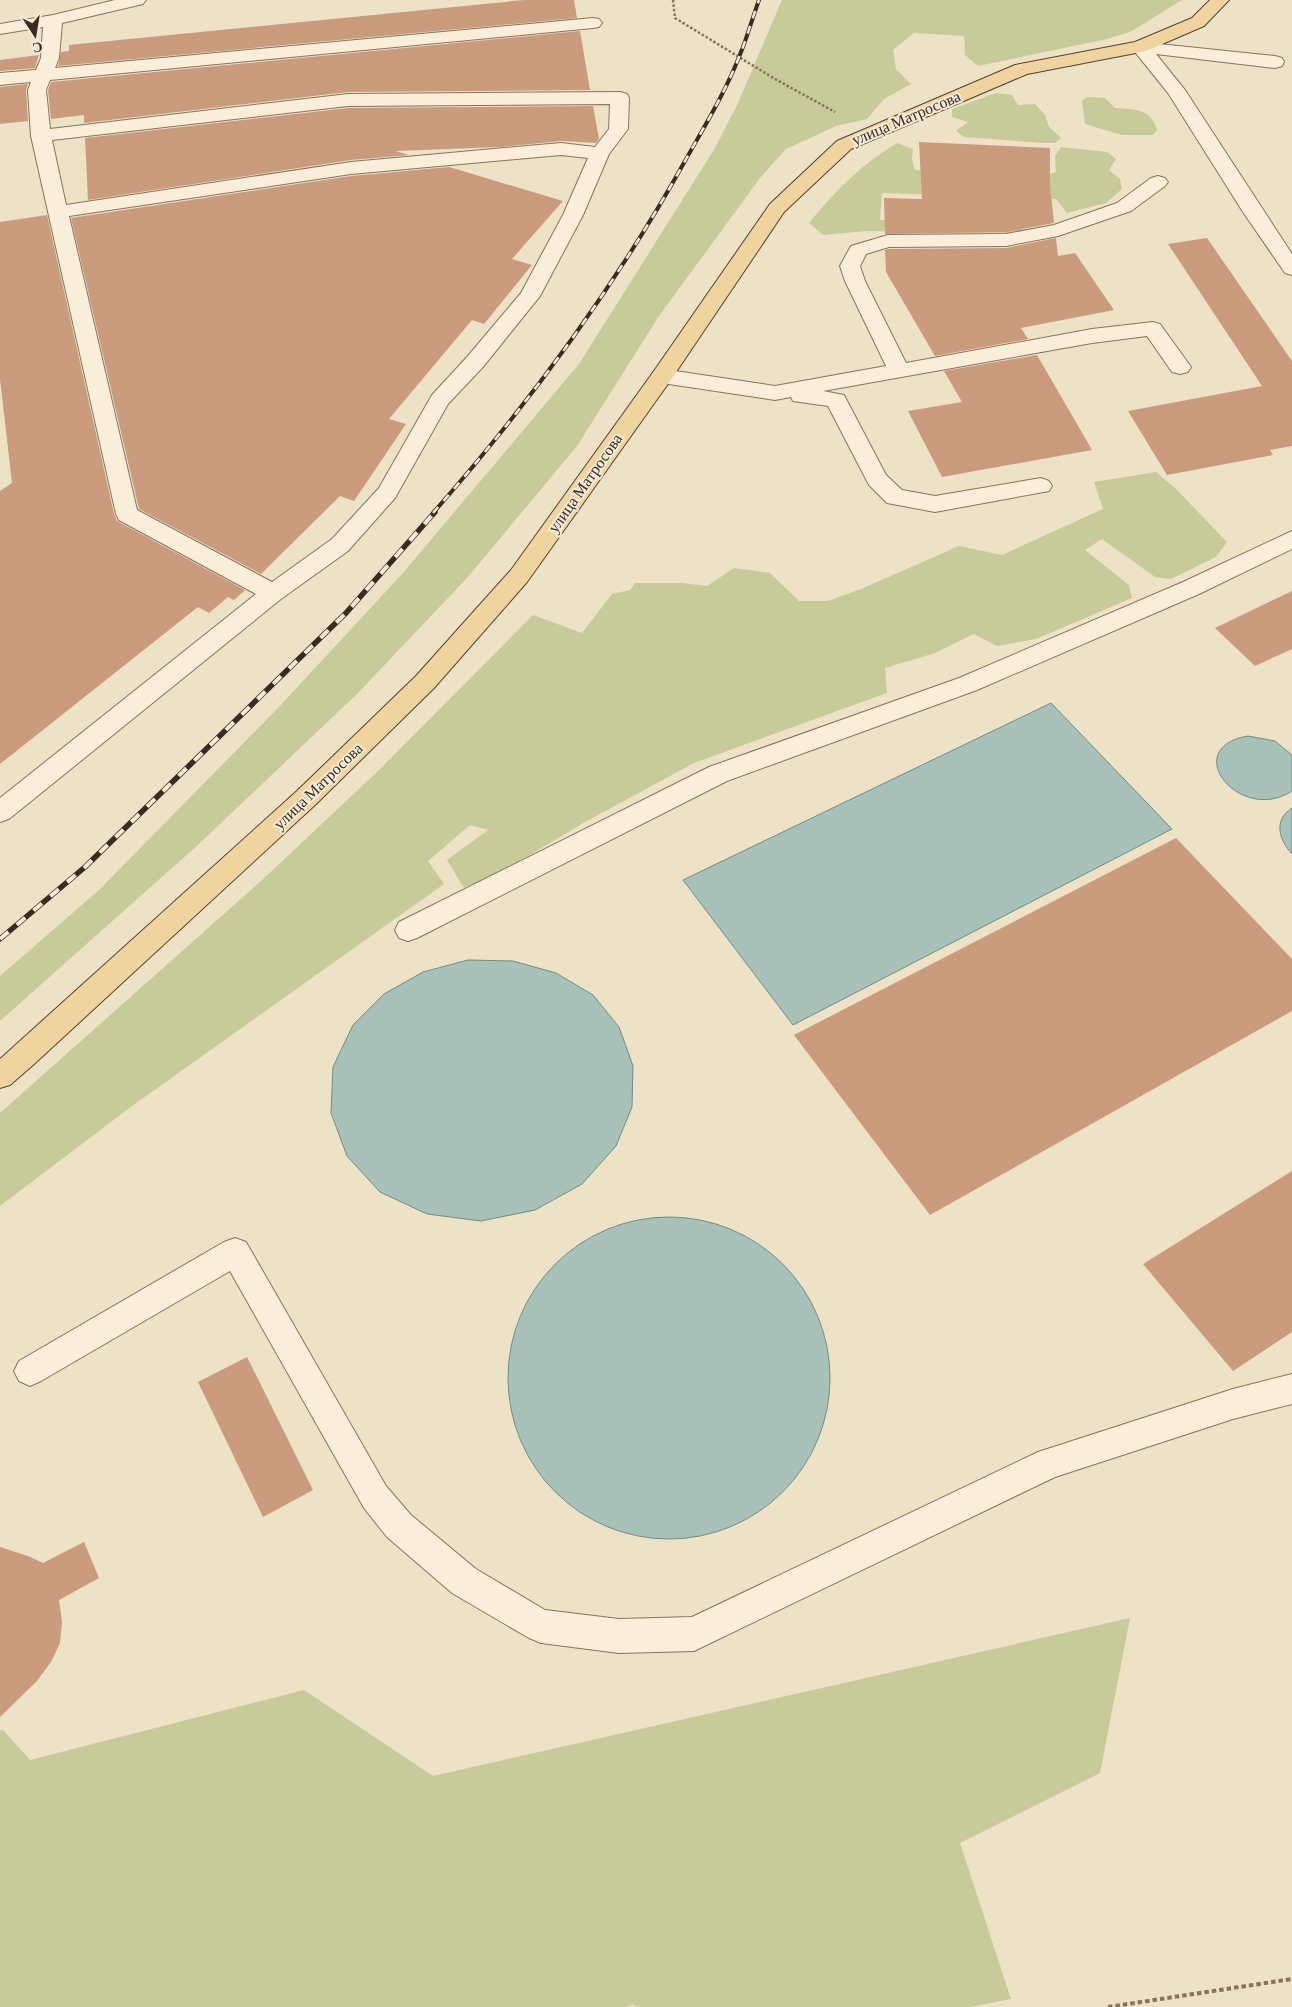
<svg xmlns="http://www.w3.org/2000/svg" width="1292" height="2007" font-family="'Crimson Pro',serif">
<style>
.green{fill:#c7cb9a}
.water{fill:#a8c1b9;stroke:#6e8f86}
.building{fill:#ca9c7d}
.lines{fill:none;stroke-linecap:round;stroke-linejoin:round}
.minor-casing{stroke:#88735c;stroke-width:2}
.major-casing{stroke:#564130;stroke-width:2}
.path-far1{stroke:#88735c;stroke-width:2.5;stroke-dasharray:2.5 2;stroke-linecap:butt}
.path{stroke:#88735c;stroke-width:4;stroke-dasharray:4.5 3;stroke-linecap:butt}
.minor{fill:#f8eeda;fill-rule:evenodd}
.major{fill:#efd4a0;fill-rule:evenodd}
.rail-far1-casing{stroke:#392b20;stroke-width:4}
.rail-casing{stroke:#392b20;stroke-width:5.5}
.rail-far1{stroke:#f5ebd6;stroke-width:2.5;stroke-dasharray:8;stroke-linecap:butt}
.rail{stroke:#f5ebd6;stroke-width:4;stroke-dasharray:11;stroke-linecap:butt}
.labels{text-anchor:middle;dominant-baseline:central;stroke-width:4;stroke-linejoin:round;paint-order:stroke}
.street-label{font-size:16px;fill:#392b20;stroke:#f5ebd6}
</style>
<rect width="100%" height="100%" fill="#ede1c6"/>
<g class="green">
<path d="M782,0H1182L1130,32L1107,39L978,66L965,55L964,36L914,33L893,50L896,69L911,84L884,99L867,119L836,126L786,149L760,178L659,316L577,446L467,578L358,693L199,844L0,1021V976L99,890L278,708L403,573L579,364L715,148L738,103Z"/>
<path d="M996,93L1012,95L1018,105L1035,104L1045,115L1049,127L1061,138L1055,143H1043L964,137L956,131L968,122L952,117V109Z"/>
<path d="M1087,97L1105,98L1115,108C1135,110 1150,107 1157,130L1153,135H1122L1085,124L1082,101Z"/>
<path d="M897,143L913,149L912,159L915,170L1047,175L1056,172L1055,156L1061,147L1107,152L1116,159L1109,170L1120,179L1122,189L1106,203L1067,213L1056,199L882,193L880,220L1019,225L1021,230L1009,233L867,231L823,235L809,223C834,192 862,164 897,143Z"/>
<path d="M1156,472L1176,489L1227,542L1216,557L1171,579L1155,577L1102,539L1085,550L1129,585L1132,598L1036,639L997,646L974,634L935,653L885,668L887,693L694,763L585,822L505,870L464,888L447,860L488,830L470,825L428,861L444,884L132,1106L0,1206V1113L261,881L378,771L533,615L582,633L612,594L630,590L635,583H683L707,586L734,568L770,573L799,601H827L861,589L959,546L1002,555L1103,509L1094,482Z"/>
<path d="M1130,1618L1100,1773L960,1843L1011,1999L970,2007H638L633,2005L625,2007H0V1730H3L30,1760L304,1690L433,1776Z"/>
</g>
<g class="water">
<path d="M1051,703L1172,829L793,1025L683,880Z"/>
<path d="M1248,736L1275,741L1292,755V791C1240,825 1178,748 1248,736Z"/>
<path d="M1292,808V854C1279,840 1273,820 1292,808Z"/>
<path d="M468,960L513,961L556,973L593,995L619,1027L633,1066L632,1107L616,1146L582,1184L535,1210L481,1221L427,1214L380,1192L347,1156L331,1113L333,1067L353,1025L384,994L423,972Z"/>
<circle cx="669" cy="1378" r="161"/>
</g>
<g class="building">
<path d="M524,0H574L577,18L58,66L61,52L69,51V45Z"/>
<path d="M580,31L590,90L348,92L84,123V115L51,119L48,90L51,82Z"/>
<path d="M39,55L35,68L0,71V60Z"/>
<path d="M28,84L26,90L28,121L0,124V87Z"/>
<path d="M593,106L599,139L596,143L561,141L500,147L395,151L409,155L351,160L88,200L85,138L348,108Z"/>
<path d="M919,142L1050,148V186L1054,223L1006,232L885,234L884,198L922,199Z"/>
<path d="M449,167L563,201L512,259L532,265L484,324L472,320L389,419L406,424L354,501L340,496L261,574L139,509L71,218L351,176Z"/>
<path d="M47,215L114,514L117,521L245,590L234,600L228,597L209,613L198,607L0,764V491L12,483L0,379V222Z"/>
<path d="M1056,238L1058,256L1075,253L1114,310L1021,328L1028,339L935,356L886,272L885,250L889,249L1006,248Z"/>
<path d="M1207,238L1292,361V446L1270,450L1273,455L1167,475L1128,411L1262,386L1168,244Z"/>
<path d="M1037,355L1092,450L942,477L908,411L962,402L944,371Z"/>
<path d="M1292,591V649L1255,666L1215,628Z"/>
<path d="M1176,838L1292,959V1011L930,1215L794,1035Z"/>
<path d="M1292,1171V1332L1233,1371L1143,1264Z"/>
<path d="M247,1357L313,1490L263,1517L198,1382Z"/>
<path d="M84,1542L99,1578L59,1600L62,1622L60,1643L51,1662L37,1681L0,1717V1547L28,1556L43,1563Z"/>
</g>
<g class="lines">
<g class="minor-casing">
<g id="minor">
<path d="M115,0H146L143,4L62,23L59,58L55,68L593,18L599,19L602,23L599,27L593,28L50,80L46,90L50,129L348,94L620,92L627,94L629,98L628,129L609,154L583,215L540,296L483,367L448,404L395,498L348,551L281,599L9,819L0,822V798L256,594L119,520L116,514L31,136L28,90L31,82L0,85V73L36,70L41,58L43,27L0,34V24L53,15ZM610,104L609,129L595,147L561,143L351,162L66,205L52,140L348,106ZM561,155L588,158L563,215L521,293L467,357L432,395L379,488L332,539L272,582L137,510L69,216L351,174Z"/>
<path d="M1140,42L1275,56L1282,58L1284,62L1282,66L1275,68L1156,54L1185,90L1292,254V275L1285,273L1243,212L1168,93L1131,47L1134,43Z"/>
<path d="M1158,176L1165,178L1168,182L1165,186L1131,211L1058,236L1006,246L889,247L866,254L860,266L865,281L906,363L1092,329L1153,322L1160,324L1191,367L1188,372L1180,374L1172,372L1147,336L1092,343L823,391L844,395L886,475L902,490L935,496L1041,478L1049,481L1052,486L1049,491L935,512L887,503L869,485L828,406L793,401L791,397L775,400L662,383L654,381L651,376L654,371L662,369L775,386L886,366L845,281L840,266L851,246L888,235L1006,234L1054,225L1117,203L1151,178Z"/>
<path d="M1292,531V549L1199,594L977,690L727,781L417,938L408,941L399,938L395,930L399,922L709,767L959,678L1183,582Z"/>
<path d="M235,1238L246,1242L386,1486L411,1515L476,1569L545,1610L619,1619L692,1617L1038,1452L1233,1389L1292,1374V1404L1233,1419L1055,1477L694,1651L619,1653L541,1643L529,1638L452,1593L387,1537L364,1508L230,1271L41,1381L30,1386L19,1381L14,1371L19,1361L224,1242Z"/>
</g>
</g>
<g class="major-casing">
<path id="major" d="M1210,0H1229L1204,26L1146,51L1027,74L851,149L784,212L670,381L527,582L434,688L315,805L33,1065L10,1085L0,1088V1059L297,791L416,676L511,570L654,371L770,204L837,141L1015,65L1135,42L1192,18Z"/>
</g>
<path class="path-far1" d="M673,0L675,18L775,79L835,112"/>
<path class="path" d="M1108,2007L1292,1979"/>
<use href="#minor" class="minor"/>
<use href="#major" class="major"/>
<g class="rail-far1-casing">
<path id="rail-far1" d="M433,513C528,405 615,287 685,161C704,127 725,93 739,57C747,38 752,19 759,0"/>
</g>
<g class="rail-casing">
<path id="rail" d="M0,939L85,867L346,613L435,512"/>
</g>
<use href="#rail-far1" class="rail-far1"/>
<use href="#rail" class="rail"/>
</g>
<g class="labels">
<g class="street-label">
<text transform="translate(906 118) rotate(-23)">улица Матросова</text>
<text transform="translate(585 483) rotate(-55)">улица Матросова</text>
<text transform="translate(318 786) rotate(-44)">улица Матросова</text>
</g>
</g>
<g transform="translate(35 35) rotate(168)" stroke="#f5ebd6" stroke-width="4" paint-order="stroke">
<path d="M0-4L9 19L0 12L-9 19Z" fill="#392b20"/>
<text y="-8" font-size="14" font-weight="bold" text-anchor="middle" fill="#392b20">С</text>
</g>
</svg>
